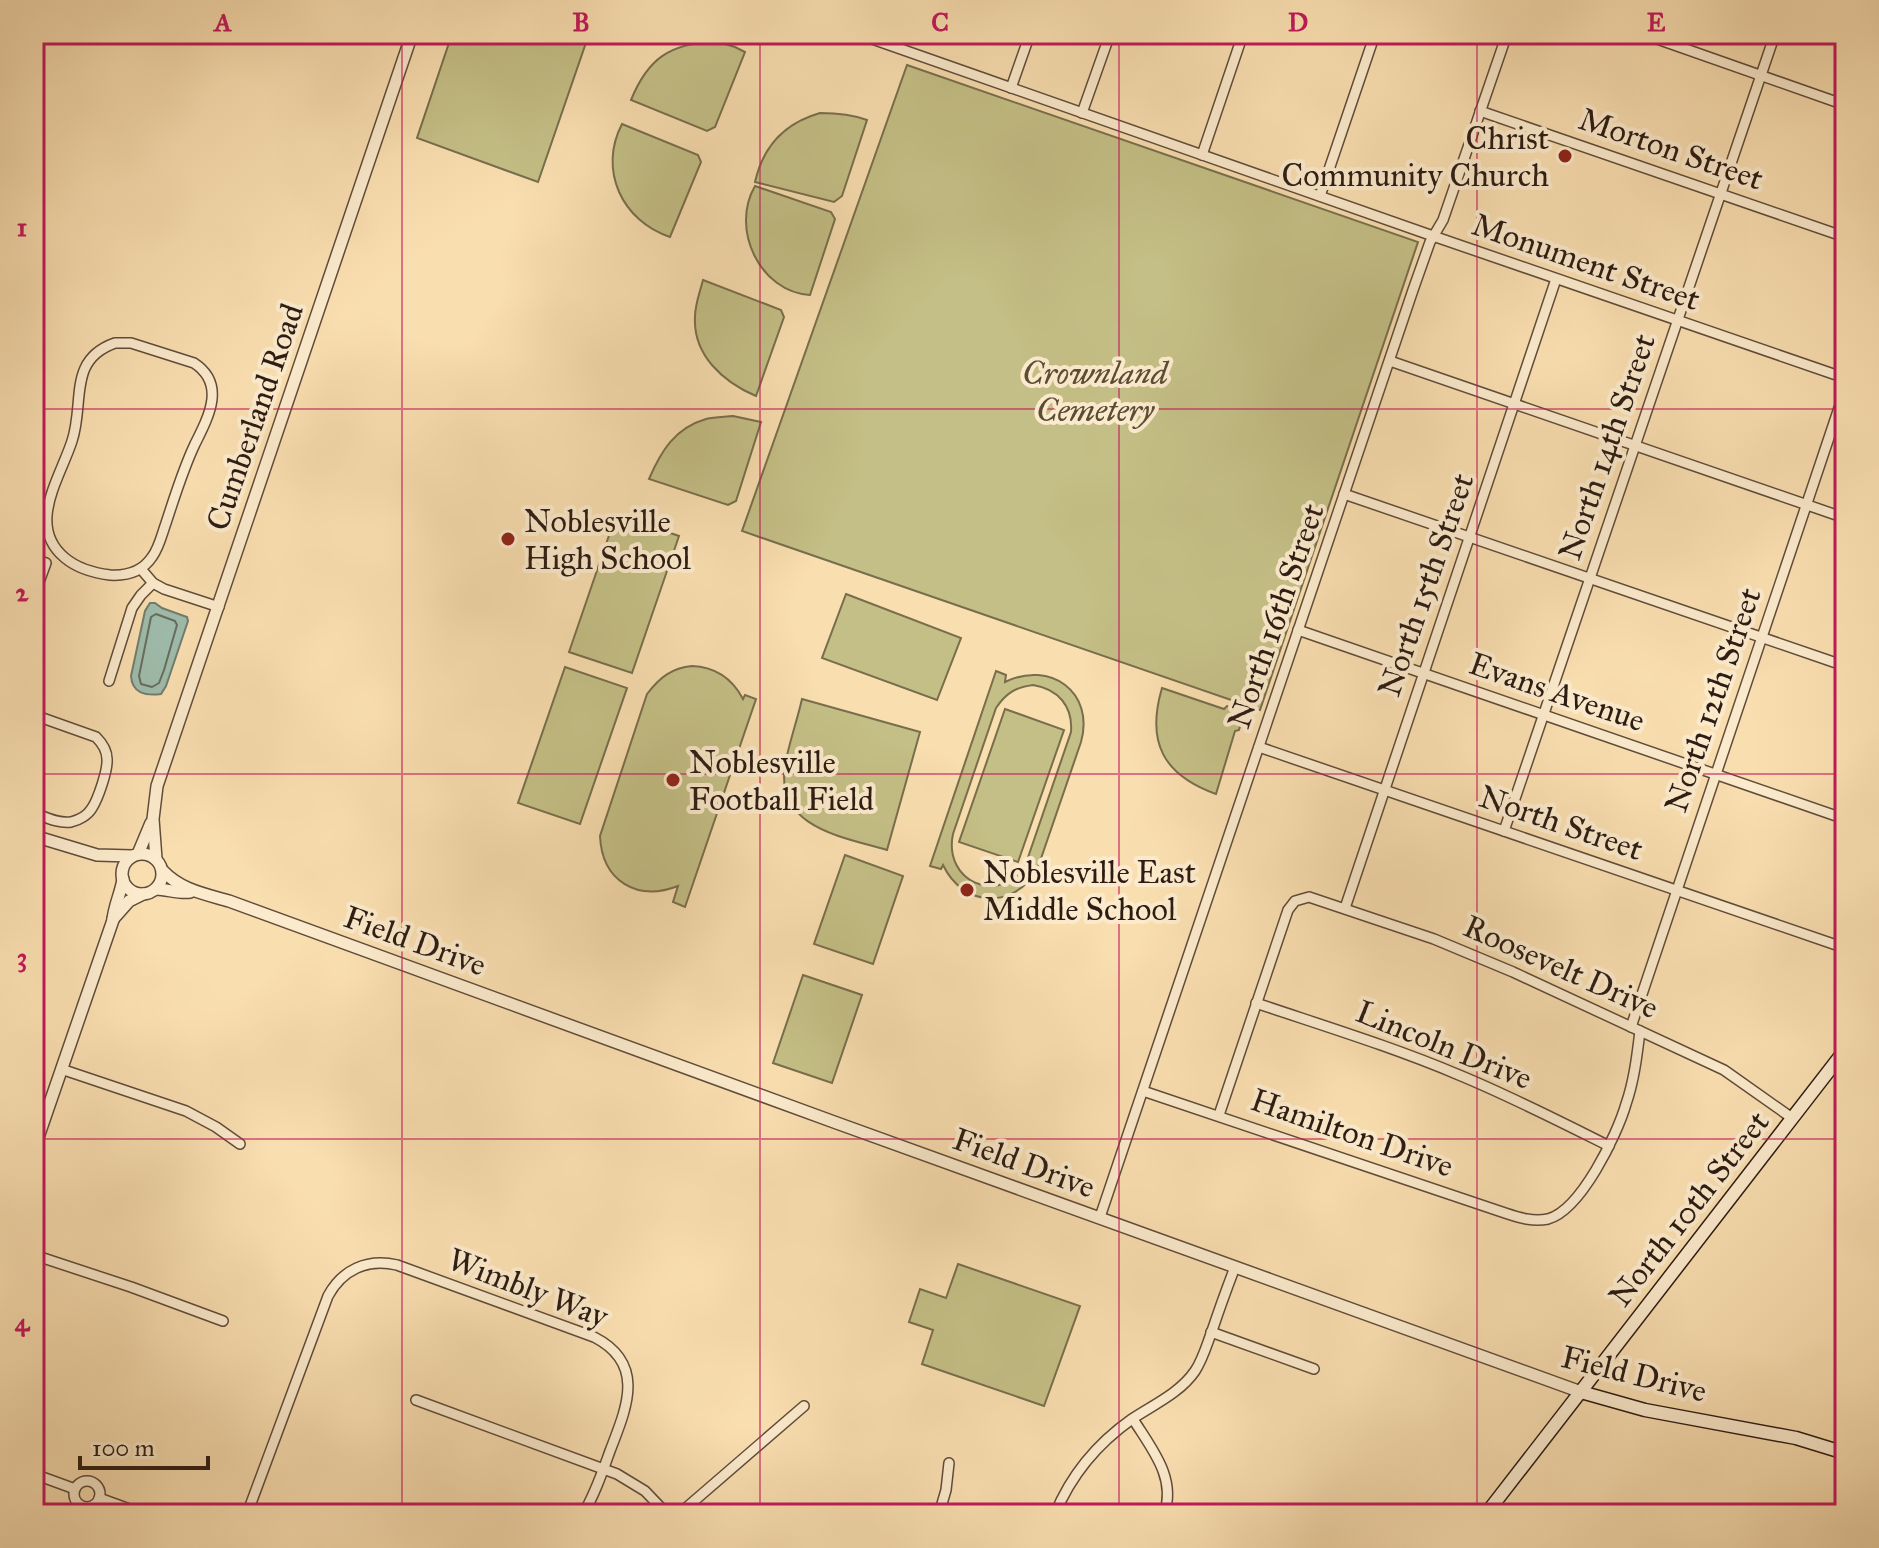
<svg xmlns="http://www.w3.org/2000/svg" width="1879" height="1548" font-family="'IM FELL Great Primer',serif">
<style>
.green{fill:#c4bf86;stroke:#786e4c;stroke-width:2;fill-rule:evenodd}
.water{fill:#9ebcab;stroke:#717c6e;stroke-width:2}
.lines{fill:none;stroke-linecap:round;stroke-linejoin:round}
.shore{stroke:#666c5f;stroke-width:2}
.minor-casing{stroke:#604c3a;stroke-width:12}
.tertiary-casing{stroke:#604c3a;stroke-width:14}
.secondary-casing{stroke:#2d1c13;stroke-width:15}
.minor{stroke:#fbeacc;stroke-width:9}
.tertiary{stroke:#fbeacc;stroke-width:11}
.secondary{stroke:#fbeacc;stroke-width:12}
.grid{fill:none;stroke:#c2185b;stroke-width:2;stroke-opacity:0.55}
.poi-dot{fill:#8f2418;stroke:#fbeacc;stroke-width:3}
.labels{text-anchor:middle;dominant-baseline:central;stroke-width:8;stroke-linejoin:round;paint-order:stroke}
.poi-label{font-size:32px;fill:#2d1c13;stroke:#fbeacc;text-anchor:start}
.street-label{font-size:32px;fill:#2d1c13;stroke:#fbeacc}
.park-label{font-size:32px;font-style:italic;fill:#5a4d36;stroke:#fbeacc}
.neatline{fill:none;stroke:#c2185b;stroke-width:3}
.grid-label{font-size:26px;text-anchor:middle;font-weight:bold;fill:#c2185b}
</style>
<rect width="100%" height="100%" fill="#f9deb0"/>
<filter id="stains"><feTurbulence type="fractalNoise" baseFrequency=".0025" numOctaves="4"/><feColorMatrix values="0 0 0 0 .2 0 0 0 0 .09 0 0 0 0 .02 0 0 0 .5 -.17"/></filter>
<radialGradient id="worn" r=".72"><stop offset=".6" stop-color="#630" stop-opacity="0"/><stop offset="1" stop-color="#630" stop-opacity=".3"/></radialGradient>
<g class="green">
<path d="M452,34H589L538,182L417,138Z"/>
<path d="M715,41L735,47L745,52L715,127L707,131L631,100C648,58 670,44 715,41Z"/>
<path d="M907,65L1418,242L1260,710L742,531Z"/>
<path d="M820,113C837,113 851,114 867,120L842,196L834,202L755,182C763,146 785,123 820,113Z"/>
<path d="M622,124L698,155L701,162L670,237C622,221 598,170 622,124Z"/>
<path d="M755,186L831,212L835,219L810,295C760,292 730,229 755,186Z"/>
<path d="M703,280L781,310L784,317L756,396C723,382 693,355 695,317C695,304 700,292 703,280Z"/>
<path d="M733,416L761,422L736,501L728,505L649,479C661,451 675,428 706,419C715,417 724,417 733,416Z"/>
<path d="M616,515L679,536L632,673L569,652Z"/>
<path d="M846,594L961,638L937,700L822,658Z"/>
<path d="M692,666C716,667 732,678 743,699L745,695L756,699L685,907L673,902L678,886C637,902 602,881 600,836L647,694C660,677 672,668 692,666Z"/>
<path d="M565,667L627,688L580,824L518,803Z"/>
<path d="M996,671L1006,675L1005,682C1050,660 1095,692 1081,742L1037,870C1013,910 963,907 943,865L941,869L930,866ZM1033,685C1058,689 1073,706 1071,732L1025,866C998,906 943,881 953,834L996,708C1006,693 1016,687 1033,685Z"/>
<path d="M1162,688L1224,709L1227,706L1234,708L1241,722L1239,730L1235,731L1216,794C1163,775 1146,742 1162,688Z"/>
<path d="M802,699L920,732L887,850C843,837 775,828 785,765C789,743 797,721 802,699Z"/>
<path d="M1005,709L1064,730L1018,862L959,842Z"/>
<path d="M845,855L903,876L873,964L814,944Z"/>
<path d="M803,975L862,995L832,1083L773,1063Z"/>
<path d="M958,1264L1080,1306L1044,1406L922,1364L933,1330L909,1322L920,1289L946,1298Z"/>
</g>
<path class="water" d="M150,603H155L162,608L187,617L188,621L166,686L161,694C145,696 132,693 131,676L145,611Z"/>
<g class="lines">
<path class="shore" d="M156,614L175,621L177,625L164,670L159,683L152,687L141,684L139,676L151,617Z"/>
<g class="minor-casing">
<g id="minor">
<path d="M858,34L1433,236L1845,378"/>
<path d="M1643,34L1845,105"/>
<path d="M1011,88L1030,34"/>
<path d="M1480,111L1845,237"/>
<path d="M1082,113L1110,34"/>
<path d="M1202,155L1243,34"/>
<path d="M1320,196L1375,34"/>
<path d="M115,343H131L194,363C226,384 209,416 195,444C183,469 175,496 166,523C162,534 159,548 152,557C142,572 127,576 110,575C94,573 77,568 65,558C26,526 60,478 72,441C85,402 67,360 115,343Z"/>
<path d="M1390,361L1845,518"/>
<path d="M1344,494L1845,666"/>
<path d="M34,514L46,518"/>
<path d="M34,559L46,563L34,596"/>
<path d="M141,569L153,583L164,589L219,607"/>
<path d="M1298,630L1845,819"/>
<path d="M109,681L132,608L141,595L153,583"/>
<path d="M34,715L96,737C102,743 107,751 107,759C108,770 98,799 92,808C88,815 79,820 71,822C59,824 45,817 34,813"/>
<path d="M1259,747L1845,948"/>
<path d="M1504,831L1775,34"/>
<path d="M1345,908L1556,279"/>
<path d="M1256,1003C1324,1026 1393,1047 1459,1075C1510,1096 1559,1121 1609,1146"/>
<path d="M1631,1027L1845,390"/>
<path d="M61,1069L186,1111L216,1127L240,1144"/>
<path d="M1143,1091L1505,1213C1520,1218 1533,1222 1548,1219C1581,1210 1617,1135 1626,1104C1634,1081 1637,1056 1640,1031"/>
<path d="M1219,1115L1288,910L1295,901L1309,897L1434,939L1513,972L1724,1070L1792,1118"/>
<path d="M1100,1217L1413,290L1430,242L1443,220L1507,34"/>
<path d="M34,1255L131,1287L223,1321"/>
<path d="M1211,1332L1314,1369"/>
<path d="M416,1400L617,1474L645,1491L667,1514"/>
<path d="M1133,1419C1151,1448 1177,1478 1164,1514"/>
<path d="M34,1474L75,1489"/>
<circle cx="87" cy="1494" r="13"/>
<path d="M99,1498L143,1514"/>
<path d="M247,1514L328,1296C342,1270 367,1258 397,1265L594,1337C647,1364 626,1409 610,1451C602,1473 595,1494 583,1514"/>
<path d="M679,1514L804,1406"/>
<path d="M939,1514L946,1490L949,1463"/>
<path d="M1055,1514C1071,1475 1098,1443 1132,1419C1153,1405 1180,1393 1195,1371C1203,1359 1207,1344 1212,1331C1219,1310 1227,1288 1235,1267"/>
</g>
</g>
<g class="tertiary-casing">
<g id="tertiary">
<path d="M34,836L97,855L132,856"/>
<circle cx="142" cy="874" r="20"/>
<path d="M138,854L151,823"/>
<path d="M156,859L153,819L157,786L412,34"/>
<path d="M163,871C181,890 205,894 229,901L834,1122L1581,1392"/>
<path d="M156,889C167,889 179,894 190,892"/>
<path d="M113,919L129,901L143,894"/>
<path d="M34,1149L113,920C114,906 121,893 123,879"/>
</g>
</g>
<g class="secondary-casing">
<g id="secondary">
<path d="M1581,1392L1645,1410L1796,1438L1845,1453"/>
<path d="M1486,1514L1845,1050"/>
</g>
</g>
<use href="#minor" class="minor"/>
<use href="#tertiary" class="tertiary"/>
<use href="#secondary" class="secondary"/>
</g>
<path class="grid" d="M402,34V1514M760,34V1514M1119,34V1514M1477,34V1514M34,409H1845M34,774H1845M34,1139H1845"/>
<g class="poi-dot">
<circle cx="1565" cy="156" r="8"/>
<circle cx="508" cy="539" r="8"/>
<circle cx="673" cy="780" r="8"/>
<circle cx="967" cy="890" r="8"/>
</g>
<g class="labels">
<g class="poi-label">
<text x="1549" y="138" text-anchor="end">Christ<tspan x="1549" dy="37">Community Church</tspan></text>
<text x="524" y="521">Noblesville<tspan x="524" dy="37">High School</tspan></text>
<text x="689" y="762">Noblesville<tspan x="689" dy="37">Football Field</tspan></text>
<text x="983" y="872">Noblesville East<tspan x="983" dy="37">Middle School</tspan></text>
</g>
<g class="street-label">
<text transform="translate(1671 149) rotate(19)">Morton Street</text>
<text transform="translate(1586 262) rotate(19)">Monument Street</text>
<text transform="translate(255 417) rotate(-71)">Cumberland Road</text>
<text transform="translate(1607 447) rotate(-71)">North 14th Street</text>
<text transform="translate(1426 585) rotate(-71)">North 15th Street</text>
<text transform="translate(1276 616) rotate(-71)">North 16th Street</text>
<text transform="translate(1557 692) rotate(19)">Evans Avenue</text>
<text transform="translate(1713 700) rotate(-71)">North 12th Street</text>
<text transform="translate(1561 823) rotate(19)">North Street</text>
<text transform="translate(415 941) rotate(20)">Field Drive</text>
<text transform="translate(1561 967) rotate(24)">Roosevelt Drive</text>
<text transform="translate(1444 1045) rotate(22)">Lincoln Drive</text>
<text transform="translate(1352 1133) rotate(19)">Hamilton Drive</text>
<text transform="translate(1024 1163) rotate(20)">Field Drive</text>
<text transform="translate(1689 1209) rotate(-52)">North 10th Street</text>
<text transform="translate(528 1288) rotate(21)">Wimbly Way</text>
<text transform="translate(1634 1374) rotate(14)">Field Drive</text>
</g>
<g class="park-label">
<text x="1095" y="373">Crownland<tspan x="1095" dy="37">Cemetery</tspan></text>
</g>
</g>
<rect width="1879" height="1548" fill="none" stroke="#f9deb0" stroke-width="88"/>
<path d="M80 1456v12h128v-12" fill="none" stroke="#2d1c13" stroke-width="4"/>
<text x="92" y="1456" font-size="24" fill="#2d1c13" stroke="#fbeacc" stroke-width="6" paint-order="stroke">100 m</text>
<rect x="44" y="44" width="1791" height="1460" class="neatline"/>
<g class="grid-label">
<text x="223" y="31">A</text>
<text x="581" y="31">B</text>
<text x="940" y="31">C</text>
<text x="1298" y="31">D</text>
<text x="1656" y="31">E</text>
<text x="22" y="236">1</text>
<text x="22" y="601">2</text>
<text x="22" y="966">3</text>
<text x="22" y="1331">4</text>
</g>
<rect width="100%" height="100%" filter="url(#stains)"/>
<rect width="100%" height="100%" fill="url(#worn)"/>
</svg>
